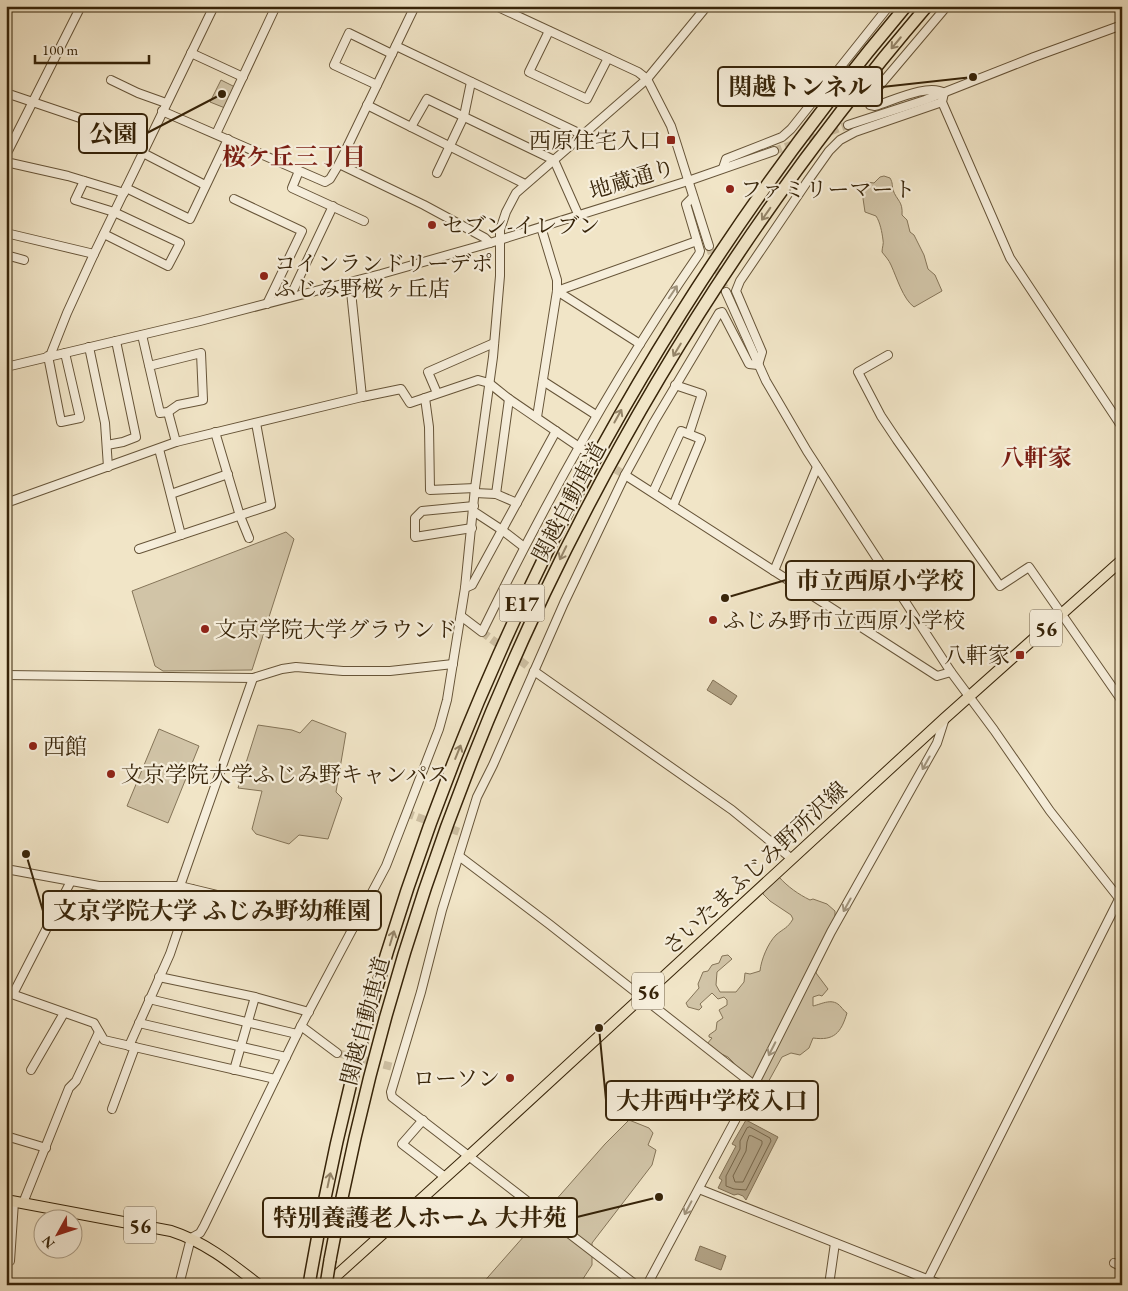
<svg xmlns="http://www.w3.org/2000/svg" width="1128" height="1291" font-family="'EB Garamond','Noto Serif JP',serif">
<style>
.green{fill:#d1c4a7;stroke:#847458}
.water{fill:#b2a386;stroke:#817054}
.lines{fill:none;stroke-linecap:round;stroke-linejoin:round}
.shore{stroke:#746448;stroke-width:1}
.minor-tunnel{stroke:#ccbea1;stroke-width:8;stroke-dasharray:8 4;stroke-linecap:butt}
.minor-casing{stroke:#665438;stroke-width:10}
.major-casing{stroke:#372409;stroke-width:12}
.highway-casing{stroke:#372409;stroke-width:14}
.minor{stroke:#f6eedb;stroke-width:8}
.major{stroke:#f1e5c7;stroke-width:10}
.highway{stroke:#f1e5c7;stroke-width:11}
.highway-bridge-casing{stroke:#372409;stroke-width:14;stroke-linecap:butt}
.highway-bridge{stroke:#f1e5c7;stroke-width:11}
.oneway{stroke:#948468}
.oneway2{stroke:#a0937c}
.poi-dot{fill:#8f2418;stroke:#f6eedb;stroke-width:2}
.labels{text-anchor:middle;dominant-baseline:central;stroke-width:4.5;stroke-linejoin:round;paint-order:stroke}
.shield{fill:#f6eedb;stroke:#706148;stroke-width:1}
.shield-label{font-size:21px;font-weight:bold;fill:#372409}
.poi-label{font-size:22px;fill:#372409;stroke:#f6eedb;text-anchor:start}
.street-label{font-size:22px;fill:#372409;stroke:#f6eedb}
.neighbourhood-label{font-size:24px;font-weight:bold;fill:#7a1f14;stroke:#f6eedb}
.leader{fill:none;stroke:#372409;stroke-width:2}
.callout-dot{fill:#372409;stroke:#f6eedb;stroke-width:2}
.callout{fill:#f6eedb;stroke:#372409;stroke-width:2}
.callout-label{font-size:24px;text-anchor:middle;font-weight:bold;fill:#372409}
</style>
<rect width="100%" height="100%" fill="#f1e5c7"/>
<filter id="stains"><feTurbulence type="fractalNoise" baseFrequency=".004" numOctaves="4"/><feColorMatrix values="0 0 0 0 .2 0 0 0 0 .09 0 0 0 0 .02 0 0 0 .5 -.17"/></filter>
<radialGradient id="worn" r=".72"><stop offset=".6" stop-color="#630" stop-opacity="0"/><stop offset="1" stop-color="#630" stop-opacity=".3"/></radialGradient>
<g class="green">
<path d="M221,80L235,87L225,108L210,102Z"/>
<path d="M884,176L890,178C893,183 892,186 893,190C897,201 903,201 902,215L907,220L910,232L914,235L924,255L928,269L935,275L942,291L914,307C903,299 897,278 891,265C889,260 885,256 882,252C882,248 884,243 883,240C882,232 880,222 876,216L865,212L861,185L866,182L874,183L880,177Z"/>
<path d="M286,532L294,539L252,670L163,671L155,666L132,591Z"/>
<path d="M312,720L346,733L336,792L342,798L328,839L299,835L289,844L256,834L252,829L262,791L238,788L258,725L292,730L300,733Z"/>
<path d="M159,729L199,746L168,823L127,806Z"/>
<path d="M779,877C788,887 798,894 810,900L813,899L827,904L835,911V917L816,973L828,989L822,996L819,995L813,997V1006C822,1004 833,997 841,1007C843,1009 844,1011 847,1013C841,1033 834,1041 813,1038L809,1048L800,1055L791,1053L782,1057L766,1086L757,1106L746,1107L741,1100L747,1088L748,1077L737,1068L733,1062L728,1057L715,1051L707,1044L712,1038L709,1037V1035L716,1030L717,1022L723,1018L719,1010L727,1005V1000L724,997L718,999L712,993L700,1004L702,1007L699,1010L688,1007L686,1003L699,988L698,984L703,972L708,971L712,965L719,963L722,956L728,955L732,959L717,972L716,985L720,992H736L744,982L745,973L750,974L760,971C761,960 768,943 776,935C784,928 787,929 793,919L791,915L770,901L763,894L766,886Z"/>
<path d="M629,1120L649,1128L653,1133L648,1145L656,1150L652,1165L592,1243V1265L579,1285H481L605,1144Z"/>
</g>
<g class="water">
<path d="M713,680L737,696L731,705L707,690Z"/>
<path d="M746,1120L778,1137L746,1200L743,1196L738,1194L734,1195L718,1188L722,1180L719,1178L736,1146L732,1144Z"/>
<path d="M700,1246L726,1256L721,1270L695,1260Z"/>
</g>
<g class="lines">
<g class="shore">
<path d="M750,1127L770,1138L771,1141L746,1190L734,1189L726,1186V1176L740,1149V1141L747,1128Z"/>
<path d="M752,1136L762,1141V1144L743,1182H735L733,1176L746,1151L747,1142L749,1136Z"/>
</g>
<g class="minor-tunnel">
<path d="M774,151L848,125"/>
<path d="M709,246L726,292"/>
<path d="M585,451L625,475"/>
<path d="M482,632L534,671"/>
<path d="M406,813L465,834"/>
<path d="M337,1053L397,1068"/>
</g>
<g class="minor-casing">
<g id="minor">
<path d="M496,6L638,72L647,79L671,126L709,246"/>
<path d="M549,31L529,72L587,99L608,58"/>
<path d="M396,46L583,135"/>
<path d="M191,53L243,77"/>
<path d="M111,80L138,93L166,103"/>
<path d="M377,85L334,65L349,33L392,54"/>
<path d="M6,93L148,141"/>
<path d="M944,93L942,102L1010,258L1122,427"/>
<path d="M944,93C929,83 892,101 875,106L870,105V97L947,6"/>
<path d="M367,105L525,184"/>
<path d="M162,111L325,182L330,179L339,164L415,6"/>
<path d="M848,125L925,100L1034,57L1122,25"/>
<path d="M411,127L427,99L554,160L578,214"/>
<path d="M216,134L276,6"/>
<path d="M143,153L205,185"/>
<path d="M6,155L81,6"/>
<path d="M6,162L68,176L124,193"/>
<path d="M339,164L424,205L485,238L490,243"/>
<path d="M723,168L726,159L782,137L791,129L889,6"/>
<path d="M299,171L292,188L364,221"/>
<path d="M437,173L464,116L471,82"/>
<path d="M84,181L75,200L114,212L180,243L168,266L104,234"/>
<path d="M126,188L190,219L228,139"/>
<path d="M234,199L302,231L267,304"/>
<path d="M6,233L94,254"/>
<path d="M6,255L24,260"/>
<path d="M350,282L362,397"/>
<path d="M557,291L697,241"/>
<path d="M557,291L640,344"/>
<path d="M726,292L766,381L807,451L951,672L994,730L1050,811L1122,902"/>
<path d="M290,297L333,206"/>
<path d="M142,335L160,413L168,412L178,405L203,400L201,353L149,366"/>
<path d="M89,347L105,423L108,467"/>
<path d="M888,355L858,372L881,416L897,440L1000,586L1029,567L1122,701"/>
<path d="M48,356L61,422L80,418L65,353"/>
<path d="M50,356L67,313L94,254L214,6"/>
<path d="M6,367L200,321L381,274L490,243L688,181L774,151"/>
<path d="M543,381L596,415"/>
<path d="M675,385L702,394L689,434"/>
<path d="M437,393L428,372L494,343"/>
<path d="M425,398L429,427L430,490L475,488"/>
<path d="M168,412L176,442"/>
<path d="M537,417L557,291V280L541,227"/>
<path d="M215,432L240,516L249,538"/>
<path d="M107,445L123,442L136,437L116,341"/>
<path d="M159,449L181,535"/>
<path d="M625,475L937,676L951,672"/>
<path d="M653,492L681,431L701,439L673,506"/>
<path d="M475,493L496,494L517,503"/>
<path d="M171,494L228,474"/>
<path d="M496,494L509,399"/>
<path d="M6,503L176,442L362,397L401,389L410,403L478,380L489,383L509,399L585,451"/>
<path d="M473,511L502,530L524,547"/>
<path d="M472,528L415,537V518L422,511L474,506"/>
<path d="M139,549L271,505L256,423"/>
<path d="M774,571L817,467"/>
<path d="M465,588L472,585L556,431"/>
<path d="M461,616L482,632C546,501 616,374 699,254L700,251L686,204L693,197"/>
<path d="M534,671L732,810L792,859"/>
<path d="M6,675L253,678L282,669L296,667L343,671H390L453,664"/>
<path d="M459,856L549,924L754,1085"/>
<path d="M6,869L99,886H180L353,928"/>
<path d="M180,886L253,678"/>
<path d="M159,977L255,997L309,1012"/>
<path d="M6,992L94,1023L104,1040L275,1079"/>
<path d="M13,994L71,881"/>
<path d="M149,999L297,1034"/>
<path d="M139,1023L286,1057"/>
<path d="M301,1026L337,1053"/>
<path d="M129,1046L170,954L192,889"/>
<path d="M31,1070L64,1013"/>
<path d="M234,1070L255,997"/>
<path d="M112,1109L135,1047"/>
<path d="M423,1120L402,1144L445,1177"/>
<path d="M6,1136L46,1148"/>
<path d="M699,1189L942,1285"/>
<path d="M23,1203L69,1088L76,1081L99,1032"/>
<path d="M10,1261L14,1202"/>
<path d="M1114,1263L1122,1267"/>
<path d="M928,1279L1119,899"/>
<path d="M179,1285L191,1238L200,1233L204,1226L301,1026L386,866L439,729L447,700L465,588L475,488L493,357L500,276V230L506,212L516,193L647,79L707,6"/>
<path d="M636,1285L392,1097L391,1092L421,992L442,910L477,797L493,765L564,603L625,475L654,422L719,313L722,312L749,364L758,365L762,352L736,291L740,281L807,182L829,151L840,140L855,132L942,102"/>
<path d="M647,1285L754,1085L831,932L937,743L945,718"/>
<path d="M829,1285L835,1243"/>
<path d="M1120,1285L1122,1284"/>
</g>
</g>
<g class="major-casing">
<g id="major">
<path d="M6,1200L171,1231C205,1242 231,1263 259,1285"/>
<path d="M326,1285L470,1155L945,718L1122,560"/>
</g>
</g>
<g class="highway-casing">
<g id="highway">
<path d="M330,1260C414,795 619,365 927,6"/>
<path d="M309,1285C387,813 598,371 906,6"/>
</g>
</g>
<use href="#minor" class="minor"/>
<use href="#major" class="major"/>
<use href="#highway" class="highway"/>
<g class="highway-bridge-casing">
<path id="highway-bridge" d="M326,1285L330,1260"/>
</g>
<use href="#highway-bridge" class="highway-bridge"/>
</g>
<defs><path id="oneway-shaft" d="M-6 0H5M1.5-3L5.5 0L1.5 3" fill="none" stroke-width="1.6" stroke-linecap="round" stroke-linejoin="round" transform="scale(1.25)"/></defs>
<g class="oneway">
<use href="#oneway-shaft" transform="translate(896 43) rotate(130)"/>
<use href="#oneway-shaft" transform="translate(766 214) rotate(125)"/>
<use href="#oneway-shaft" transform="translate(677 350) rotate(121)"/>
<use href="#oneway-shaft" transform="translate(618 416) rotate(-61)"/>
<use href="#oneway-shaft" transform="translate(563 553) rotate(116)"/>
<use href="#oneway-shaft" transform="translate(458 752) rotate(-68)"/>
<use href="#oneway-shaft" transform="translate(392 938) rotate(-73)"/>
<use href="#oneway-shaft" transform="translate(329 1180) rotate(-78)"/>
</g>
<g class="oneway2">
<use href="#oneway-shaft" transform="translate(673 292) rotate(-56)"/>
<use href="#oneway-shaft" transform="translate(926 763) rotate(119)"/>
<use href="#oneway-shaft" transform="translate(847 905) rotate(119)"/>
<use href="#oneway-shaft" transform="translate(772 1049) rotate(117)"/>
<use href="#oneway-shaft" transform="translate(688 1208) rotate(118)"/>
</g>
<g class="poi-dot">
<rect x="666" y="135" width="10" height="10" rx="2.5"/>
<circle cx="730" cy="189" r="5"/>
<circle cx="432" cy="225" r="5"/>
<circle cx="264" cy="276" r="5"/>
<circle cx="713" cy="620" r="5"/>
<circle cx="205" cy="629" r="5"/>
<rect x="1015" y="650" width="10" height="10" rx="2.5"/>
<circle cx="33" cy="746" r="5"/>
<circle cx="111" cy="774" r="5"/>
<circle cx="510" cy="1078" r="5"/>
</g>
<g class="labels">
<g class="shield">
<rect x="499.5" y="584.5" width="45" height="37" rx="4"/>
<rect x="1030" y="609.5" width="32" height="37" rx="4"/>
<rect x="632" y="972.5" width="32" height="37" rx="4"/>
<rect x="124" y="1206.5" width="32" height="37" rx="4"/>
</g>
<g class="shield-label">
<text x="522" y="603">E17</text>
<text x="1046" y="628">56</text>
<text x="648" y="991">56</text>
<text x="140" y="1225">56</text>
</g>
<g class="poi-label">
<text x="661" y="140" text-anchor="end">西原住宅入口</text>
<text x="740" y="189">ファミリーマート</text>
<text x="442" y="225">セブン-イレブン</text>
<text x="274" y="263">コインランドリーデポ<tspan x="274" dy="25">ふじみ野桜ヶ丘店</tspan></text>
<text x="723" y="620">ふじみ野市立西原小学校</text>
<text x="215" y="629">文京学院大学グラウンド</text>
<text x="1010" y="655" text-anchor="end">八軒家</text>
<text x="43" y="746">西館</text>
<text x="121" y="774">文京学院大学ふじみ野キャンパス</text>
<text x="500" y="1078" text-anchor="end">ローソン</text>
</g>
<g class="street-label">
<text transform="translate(632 179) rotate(-17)">地蔵通り</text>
<text transform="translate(569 502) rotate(-62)">関越自動車道</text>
<text transform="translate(755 868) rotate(-43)">さいたまふじみ野所沢線</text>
<text transform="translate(365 1021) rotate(-75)">関越自動車道</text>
</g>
<g class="neighbourhood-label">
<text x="294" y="156">桜ケ丘三丁目</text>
<text x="1036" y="457">八軒家</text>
</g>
</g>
<path class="leader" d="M973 77L882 87M222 94L147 133M725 598L786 580M26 854L43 911M599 1028L606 1100M659 1197L577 1217"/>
<g class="callout-dot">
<circle cx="973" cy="77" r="5"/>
<circle cx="222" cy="94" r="5"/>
<circle cx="725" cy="598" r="5"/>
<circle cx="26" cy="854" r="5"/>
<circle cx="599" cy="1028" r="5"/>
<circle cx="659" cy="1197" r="5"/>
</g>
<g class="callout">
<rect x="718" y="67" width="164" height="39" rx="5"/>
<rect x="79" y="114" width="68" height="39" rx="5"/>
<rect x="786" y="561" width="188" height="39" rx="5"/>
<rect x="43" y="891" width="338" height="39" rx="5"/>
<rect x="606" y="1081" width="212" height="39" rx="5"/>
<rect x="263" y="1198" width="314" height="39" rx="5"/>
</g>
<g class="callout-label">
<text x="800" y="95">関越トンネル</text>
<text x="113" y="142">公園</text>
<text x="880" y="589">市立西原小学校</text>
<text x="212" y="919">文京学院大学 ふじみ野幼稚園</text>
<text x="712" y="1109">大井西中学校入口</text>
<text x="420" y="1226">特別養護老人ホーム 大井苑</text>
</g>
<rect width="1128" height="1291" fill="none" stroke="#f1e5c7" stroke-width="25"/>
<rect x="8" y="8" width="1113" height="1276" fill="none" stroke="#372409" stroke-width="2.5"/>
<rect x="12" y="12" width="1103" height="1266" fill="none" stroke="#372409"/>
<g transform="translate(58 1234) rotate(230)"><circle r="24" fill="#f6eedb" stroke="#aa9d87"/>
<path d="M0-4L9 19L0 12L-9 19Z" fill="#8f2418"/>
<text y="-8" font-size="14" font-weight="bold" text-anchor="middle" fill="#372409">N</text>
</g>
<path d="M35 55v8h114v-8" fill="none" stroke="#372409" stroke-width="2.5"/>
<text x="42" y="55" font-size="15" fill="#372409" stroke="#f6eedb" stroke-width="4" paint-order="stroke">100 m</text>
<rect width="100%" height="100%" filter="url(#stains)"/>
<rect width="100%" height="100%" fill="url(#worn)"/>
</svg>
